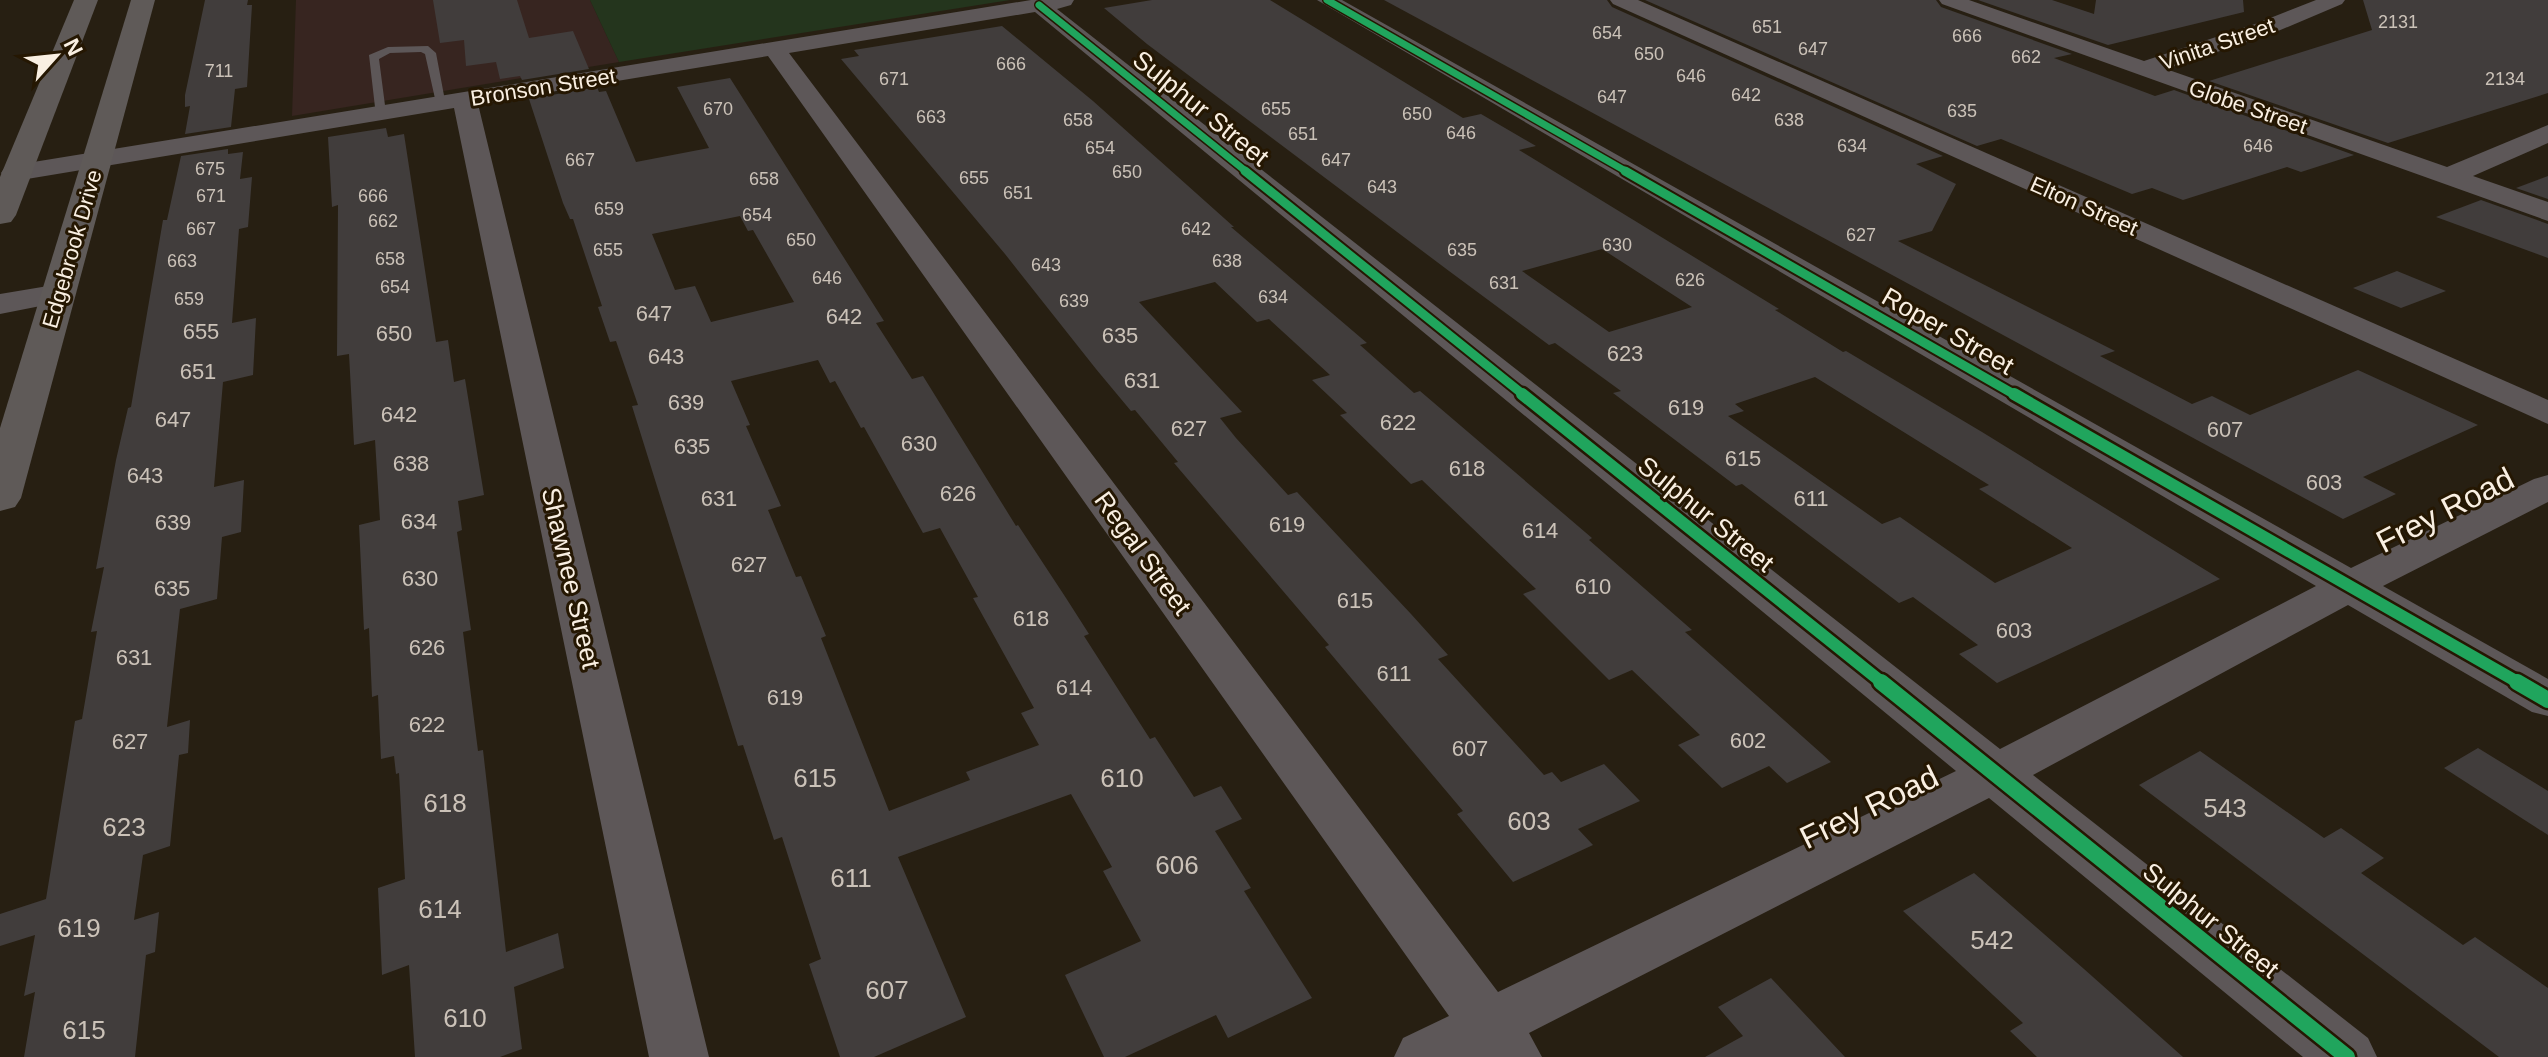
<svg xmlns="http://www.w3.org/2000/svg" width="2548" height="1057" font-family="Arial,sans-serif">
<style>
.education{fill:#372520}
.green{fill:#24351d}
.building{fill:#413d3c;fill-rule:evenodd}
.lines{fill:none;stroke-linecap:round;stroke-linejoin:round}
.service{fill:#5d5758;fill-rule:evenodd}
.minor{fill:#5d5758;fill-rule:evenodd}
.secondary{fill:#5f5a58;fill-rule:evenodd}
.cycleway-far3-casing{stroke:#251702;stroke-width:10}
.cycleway-far2-casing{stroke:#251702;stroke-width:13}
.cycleway-far1-casing{stroke:#251702;stroke-width:17}
.cycleway-casing{stroke:#251702;stroke-width:21}
.cycleway-far3{stroke:#20a55d;stroke-width:7}
.cycleway-far2{stroke:#20a55d;stroke-width:9}
.cycleway-far1{stroke:#20a55d;stroke-width:12}
.cycleway{stroke:#20a55d;stroke-width:16}
.labels{text-anchor:middle;dominant-baseline:central;stroke-width:6;stroke-linejoin:round;paint-order:stroke}
.far-number-label{font-size:18px;fill:#cbc2b8}
.far-street-label{font-size:22px;fill:#f9efe2;stroke:#251702}
.number-label{font-size:22px;fill:#cbc2b8}
.street-label{font-size:26px;fill:#f9efe2;stroke:#251702}
.near-number-label{font-size:26px;fill:#cbc2b8}
.near-street-label{font-size:32px;fill:#f9efe2;stroke:#251702}
</style>
<rect width="100%" height="100%" fill="#271f12"/>
<path class="education" d="M296,0H590L619,62L292,116Z"/>
<path class="green" d="M590,0H1010L619,62Z"/>
<g class="building">
<path d="M205,0H248L247,5H252L247,87L235,89L231,127L185,134L190,106L185,107V95Z"/>
<path d="M433,0H517L529,38L573,31L589,69L522,80L520,76L500,79L496,62L466,66L464,40L440,43Z"/>
<path d="M1152,0H1270L1463,118L1481,114L1536,146L1519,150L1779,309L1775,310L1843,352L1846,351L1982,432L2220,579L1997,683L1959,654L1978,645L1913,597L1899,603L1742,484L1736,486L1613,393L1621,391L1555,343L1549,345L1449,271L1147,44L1104,8ZM1602,249L1692,307L1609,332L1522,271ZM1815,377L1989,485L1979,489L2072,548L1995,583L1900,517L1882,524L1728,416L1744,411L1735,404Z"/>
<path d="M1384,0H1607L1612,7L1943,156L1916,164L1956,184L1932,231L1898,241L2115,351L2100,356L2192,404L2212,396L2250,415L2358,370L2478,425L2363,477L2396,494L2343,519Z"/>
<path d="M1645,0H1936L1941,7L2072,54L2054,58L2155,96L2174,90L2354,155L2301,172L2287,167L2183,200L2152,188L2132,194L2001,139L1977,146Z"/>
<path d="M1978,0H2052L2094,14L2096,0H2243L2244,12L2108,45Z"/>
<path d="M2363,0H2548V93L2388,143L2209,81L2372,30Z"/>
<path d="M1002,26L1093,101L1234,227H1231L1367,343L1360,345L1414,393L1420,391L1592,538L1589,540L1692,630L1685,632L1831,762L1787,783L1769,766L1722,788L1678,745L1700,735L1632,670L1609,680L1523,594L1536,589L1422,480L1411,484L1340,415L1347,413L1312,380L1330,375L1269,319L1257,322L1215,282L1139,302L1242,412L1220,418L1236,438L1288,495L1297,492L1411,614L1448,655L1438,659L1544,775L1552,772L1561,782L1604,764L1640,801L1578,829L1593,845L1513,882L1457,814L1463,811L1325,647L1329,645L1174,463L1178,462L1135,410L1131,411L1096,369L1005,254L841,59L859,56L854,50Z"/>
<path d="M730,78L884,321L876,323L912,379L923,376L1016,526L1018,525L1066,598L1089,634L1084,636L1150,739L1155,737L1194,797L1221,786L1242,819L1215,831L1251,888L1244,891L1312,998L1228,1038L1216,1015L1125,1057H1104L1065,975L1141,941L1103,871L1112,867L1071,794L898,857L966,1017L874,1057H840L809,964L821,959L782,837L774,840L743,745L738,746L632,406L638,405L616,341L610,342L598,307L602,306L573,219H570L563,203L529,99L597,87L599,92L606,91L636,162L709,148L677,87ZM740,216L748,231L753,230L794,302L711,322L695,286L675,290L652,234ZM818,360L830,383L835,381L861,428L864,427L923,533L940,528L978,597L973,598L1034,708L1021,713L1039,745L966,772L970,780L889,811L821,638L826,636L801,576L796,577L768,510L781,506L746,426L750,425L731,381Z"/>
<path d="M386,128L388,137L404,134L436,342L448,340L454,382L465,379L484,495L458,501L462,530L457,532L471,630L463,632L478,751L483,750L506,952L558,933L564,968L514,987L522,1049L500,1057H415L409,965L382,975L378,888L405,879L399,773L396,774L394,756L381,759L378,695L372,697L369,628L364,630L359,525L380,520L375,440L354,445L349,354L337,356L338,205L332,207L328,137Z"/>
<path d="M228,149V154L243,152L240,179L252,177L248,227L239,229L232,323L256,318L253,375L223,382L214,487L244,480L241,532L222,537L217,599L180,609L167,727L190,720L188,753L179,755L170,846L143,855L134,920L159,912L155,952L146,955L135,1057H24L35,992L24,996L35,935L0,946V914L46,899L75,721L82,719L97,631L91,632L104,567L96,569L116,460L128,408L131,407L163,220H167L181,156Z"/>
<path d="M2548,176V199L2516,188Z"/>
<path d="M2481,200L2548,224V258L2436,217Z"/>
<path d="M2397,271L2446,291L2401,308L2353,288Z"/>
<path d="M2478,748L2548,791V835L2444,768Z"/>
<path d="M2200,751L2324,838L2341,828L2384,858L2361,873L2463,945L2475,937L2548,988V1057H2499L2139,785Z"/>
<path d="M1974,873L2084,969L2183,1057H2037L2010,1031L2023,1023L1903,911Z"/>
<path d="M1771,978L1845,1057H1705L1743,1036L1718,1007Z"/>
</g>
<g class="lines">
<path class="service" d="M428,46L436,53L446,106L436,103L425,54L421,52L390,53L379,59L386,113L376,116L369,55L388,47Z"/>
<g class="minor">
<path d="M1031,0H1074L1071,5L1057,9L2000,749L2316,586L1317,0H1342L2351,568L2534,479L2548,475V502L2383,586L2548,679V716L2532,712L2348,605L2033,775L2368,1038L2377,1057H2303L1989,798L1529,1033L1542,1057H1394L1403,1038L1449,1016L768,56L478,104L709,1057H649L454,108L15,181L5,179L1,173L5,167L15,165ZM1035,12L1956,771L1498,992L789,53Z"/>
<path d="M1610,0H1638L2548,400V424L1613,4Z"/>
<path d="M1939,0H1969L2144,61L2255,24L2316,0H2345L2342,4L2271,34L2166,69L2447,167L2548,125V143L2473,176L2548,202V221L1942,4Z"/>
<path d="M60,284L71,286L76,293L71,300L0,314V294Z"/>
</g>
<g class="secondary">
<path d="M74,0H98L16,215L11,222L0,224V177Z"/>
<path d="M131,0H155L21,498L15,507L0,511V428Z"/>
</g>
<g class="cycleway-far3-casing">
<g id="cycleway-far3">
<path d="M1327,0L1629,173"/>
<path d="M1039,5L1248,173"/>
</g>
</g>
<g class="cycleway-far2-casing">
<g id="cycleway-far2">
<path d="M1245,171L1525,396"/>
<path d="M1625,171L2017,396"/>
</g>
</g>
<g class="cycleway-far1-casing">
<g id="cycleway-far1">
<path d="M1522,394L1884,684"/>
<path d="M2014,394L2521,684"/>
</g>
</g>
<g class="cycleway-casing">
<g id="cycleway">
<path d="M1881,682L2347,1057"/>
<path d="M2517,682L2548,700"/>
</g>
</g>
<use href="#cycleway-far3" class="cycleway-far3"/>
<use href="#cycleway-far2" class="cycleway-far2"/>
<use href="#cycleway-far1" class="cycleway-far1"/>
<use href="#cycleway" class="cycleway"/>
</g>
<g class="labels">
<g class="far-number-label">
<text x="2398" y="22">2131</text>
<text x="1767" y="27">651</text>
<text x="1607" y="33">654</text>
<text x="1967" y="36">666</text>
<text x="1813" y="49">647</text>
<text x="1649" y="54">650</text>
<text x="2026" y="57">662</text>
<text x="1011" y="64">666</text>
<text x="219" y="71">711</text>
<text x="1691" y="76">646</text>
<text x="894" y="79">671</text>
<text x="2505" y="79">2134</text>
<text x="1746" y="95">642</text>
<text x="1612" y="97">647</text>
<text x="718" y="109">670</text>
<text x="1276" y="109">655</text>
<text x="1962" y="111">635</text>
<text x="1417" y="114">650</text>
<text x="931" y="117">663</text>
<text x="1078" y="120">658</text>
<text x="1789" y="120">638</text>
<text x="1461" y="133">646</text>
<text x="1303" y="134">651</text>
<text x="1852" y="146">634</text>
<text x="2258" y="146">646</text>
<text x="1100" y="148">654</text>
<text x="580" y="160">667</text>
<text x="1336" y="160">647</text>
<text x="210" y="169">675</text>
<text x="1127" y="172">650</text>
<text x="974" y="178">655</text>
<text x="764" y="179">658</text>
<text x="1382" y="187">643</text>
<text x="1018" y="193">651</text>
<text x="211" y="196">671</text>
<text x="373" y="196">666</text>
<text x="609" y="209">659</text>
<text x="757" y="215">654</text>
<text x="383" y="221">662</text>
<text x="201" y="229">667</text>
<text x="1196" y="229">642</text>
<text x="1861" y="235">627</text>
<text x="801" y="240">650</text>
<text x="1617" y="245">630</text>
<text x="608" y="250">655</text>
<text x="1462" y="250">635</text>
<text x="390" y="259">658</text>
<text x="182" y="261">663</text>
<text x="1227" y="261">638</text>
<text x="1046" y="265">643</text>
<text x="827" y="278">646</text>
<text x="1690" y="280">626</text>
<text x="1504" y="283">631</text>
<text x="395" y="287">654</text>
<text x="1273" y="297">634</text>
<text x="189" y="299">659</text>
<text x="1074" y="301">639</text>
</g>
<g class="far-street-label">
<text transform="translate(2217 44) rotate(-19)">Vinita Street</text>
<text transform="translate(543 87) rotate(-9)">Bronson Street</text>
<text transform="translate(2248 107) rotate(19)">Globe Street</text>
<text transform="translate(2084 206) rotate(24)">Elton Street</text>
<text transform="translate(72 249) rotate(-74)">Edgebrook Drive</text>
</g>
<g class="number-label">
<text x="654" y="313">647</text>
<text x="844" y="316">642</text>
<text x="201" y="331">655</text>
<text x="394" y="333">650</text>
<text x="1120" y="335">635</text>
<text x="1625" y="353">623</text>
<text x="666" y="356">643</text>
<text x="198" y="371">651</text>
<text x="1142" y="380">631</text>
<text x="686" y="402">639</text>
<text x="1686" y="407">619</text>
<text x="399" y="414">642</text>
<text x="173" y="419">647</text>
<text x="1398" y="422">622</text>
<text x="1189" y="428">627</text>
<text x="2225" y="429">607</text>
<text x="919" y="443">630</text>
<text x="692" y="446">635</text>
<text x="1743" y="458">615</text>
<text x="411" y="463">638</text>
<text x="1467" y="468">618</text>
<text x="145" y="475">643</text>
<text x="2324" y="482">603</text>
<text x="958" y="493">626</text>
<text x="719" y="498">631</text>
<text x="1811" y="498">611</text>
<text x="419" y="521">634</text>
<text x="173" y="522">639</text>
<text x="1287" y="524">619</text>
<text x="1540" y="530">614</text>
<text x="749" y="564">627</text>
<text x="420" y="578">630</text>
<text x="1593" y="586">610</text>
<text x="172" y="588">635</text>
<text x="1355" y="600">615</text>
<text x="1031" y="618">618</text>
<text x="2014" y="630">603</text>
<text x="427" y="647">626</text>
<text x="134" y="657">631</text>
<text x="1394" y="673">611</text>
<text x="1074" y="687">614</text>
<text x="785" y="697">619</text>
<text x="427" y="724">622</text>
<text x="1748" y="740">602</text>
<text x="130" y="741">627</text>
<text x="1470" y="748">607</text>
</g>
<g class="street-label">
<text transform="translate(1201 108) rotate(39)">Sulphur Street</text>
<text transform="translate(1948 331) rotate(30)">Roper Street</text>
<text transform="translate(1706 514) rotate(39)">Sulphur Street</text>
<text transform="translate(1143 553) rotate(54)">Regal Street</text>
<text transform="translate(571 578) rotate(77)">Shawnee Street</text>
<text transform="translate(2211 920) rotate(39)">Sulphur Street</text>
</g>
<g class="near-number-label">
<text x="815" y="778">615</text>
<text x="1122" y="778">610</text>
<text x="445" y="803">618</text>
<text x="2225" y="808">543</text>
<text x="1529" y="821">603</text>
<text x="124" y="827">623</text>
<text x="1177" y="865">606</text>
<text x="851" y="878">611</text>
<text x="440" y="909">614</text>
<text x="79" y="928">619</text>
<text x="1992" y="940">542</text>
<text x="887" y="990">607</text>
<text x="465" y="1018">610</text>
<text x="84" y="1030">615</text>
</g>
<g class="near-street-label">
<text transform="translate(2445 510) rotate(-27)">Frey Road</text>
<text transform="translate(1869 807) rotate(-26)">Frey Road</text>
</g>
</g>
<g transform="translate(56 56) rotate(63)" stroke="#251702" stroke-width="6" paint-order="stroke">
<path d="M0-6L14 30L0 20L-14 30Z" fill="#f9efe2"/>
<text y="-12" font-size="22" font-weight="bold" text-anchor="middle" fill="#f9efe2">N</text>
</g>
</svg>
